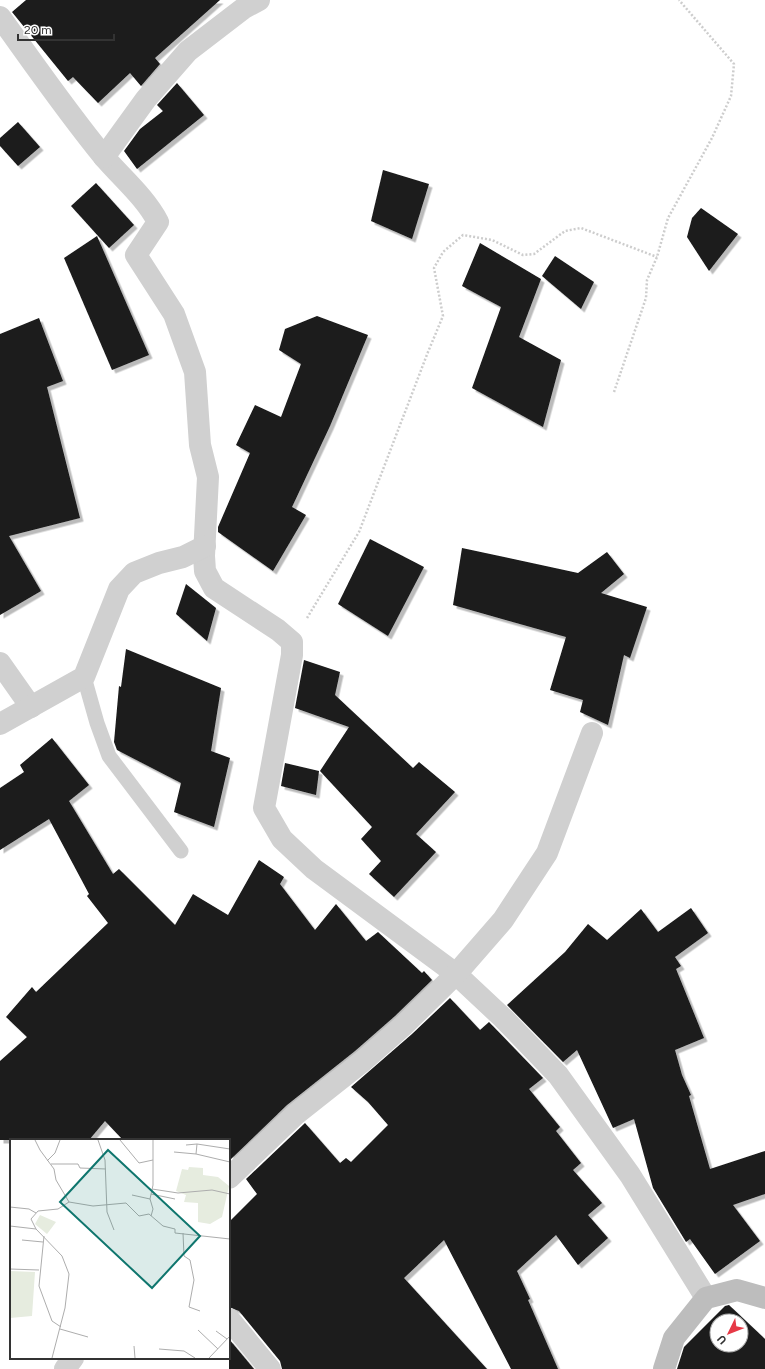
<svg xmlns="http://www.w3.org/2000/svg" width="765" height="1369" font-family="Figtree,sans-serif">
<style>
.building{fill:#1a1a1a;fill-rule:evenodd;filter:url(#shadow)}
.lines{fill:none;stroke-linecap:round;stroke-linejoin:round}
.path{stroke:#cdcdcd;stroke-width:2.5;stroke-dasharray:2 2;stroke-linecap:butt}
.service{stroke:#d0d0d0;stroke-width:15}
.minor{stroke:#d0d0d0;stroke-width:22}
.secondary{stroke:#bdbdbd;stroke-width:22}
.inset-road{fill:none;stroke:#adadad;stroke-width:1}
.view{fill:#0f766e;fill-opacity:0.15;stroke:#0f766e;stroke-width:2}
.inset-edge{fill:none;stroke:#333;stroke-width:2}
</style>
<defs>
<filter id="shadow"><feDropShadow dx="3.5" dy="3.5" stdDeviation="0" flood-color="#0004"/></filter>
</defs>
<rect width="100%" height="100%" fill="#fff"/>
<g class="building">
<path d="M26,0H220L155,58L160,64L141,86L130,73L98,103L73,77L68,81L12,12Z"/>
<path d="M177,83L204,115L137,169L124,151L140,129L163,111L157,105Z"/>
<path d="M18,122L40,147L18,166L0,146V138Z"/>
<path d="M383,170L429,184L412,239L371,221Z"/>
<path d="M96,183L134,225L109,248L71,206Z"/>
<path d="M701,208L738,234L709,271L687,237L692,218Z"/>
<path d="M97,236L149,355L112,370L64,258Z"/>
<path d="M480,243L541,279L519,337L561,360L543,427L472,388L501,307L462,286Z"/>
<path d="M555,256L594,282L581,309L542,276Z"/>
<path d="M317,316L368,335L330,426L292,507L306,515L273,571L218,532V527L250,453L236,445L255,405L281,417L301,364L279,350L285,329Z"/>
<path d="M39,318L63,381L47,387L80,518L9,536L41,591L0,615V334Z"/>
<path d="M370,539L424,567L388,636L338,604Z"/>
<path d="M462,548L578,573L607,552L624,574L601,593L647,607L630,658L624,655L608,725L580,712L583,700L550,690L566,637L453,605Z"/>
<path d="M186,584L216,608L207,641L176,614Z"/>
<path d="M126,649L221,688L211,751L230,758L214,827L174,812L181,783L117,750L114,742L119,686L121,687Z"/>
<path d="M304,660L340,672L335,695L413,768L419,762L455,792L416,834L436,852L394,897L369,874L381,861L361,839L372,827L320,771L349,727L295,708Z"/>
<path d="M52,738L89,785L69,801L113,874L119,869L175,925L193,894L228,915L259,860L284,877L280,884L315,930L336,904L366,941L378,932L422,973L424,971L432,980L395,1016L355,1051L287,1105L230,1160L229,1140H123L105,1121L89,1140H0V1061L27,1037L6,1017L32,987L36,992L108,923L87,896L89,894L49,819L0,850V788L24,772L20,765Z"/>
<path d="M285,763L319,771L316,795L281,786Z"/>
<path d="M691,908L708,933L675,957L681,966L676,969L704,1038L675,1050L682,1075L691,1095L689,1096L710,1169L765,1151V1194L733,1205L760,1241L715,1274L690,1239L686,1242L653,1188L634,1119L613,1128L577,1050L563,1062L507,1005L565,952L588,924L607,940L641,909L658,932Z"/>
<path d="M450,998L480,1030L489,1022L543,1078L529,1089L560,1127L556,1131L581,1163L573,1170L602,1203L588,1215L608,1238L578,1265L556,1235L517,1271L530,1299L528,1300L558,1369H511L444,1240L404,1278L487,1369H282L280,1361L239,1311L229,1307V1222L257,1194L246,1179L305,1123L340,1163L346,1158L351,1162L388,1125L368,1102L351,1087L412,1034Z"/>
<path d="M729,1305L765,1339V1369H677L684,1347L725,1306ZM717,1321H741V1345H717Z"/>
<path d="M229,1339L254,1369H229Z"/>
</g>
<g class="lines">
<g class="path">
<path d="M614,392L646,298L647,280L657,257L668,218L712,138L731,96L734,64L679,0"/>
<path d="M307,618L359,532L428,352L443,316L434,268L443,252L463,235L492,240L523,255L534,254L565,231L581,228L657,257"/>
</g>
<path class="service" d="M84,677L97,723L109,756L181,851"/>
<g class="minor">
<path d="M0,17C34,64 67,112 104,157C122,178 145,197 158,222L136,255L174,314L195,372L200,445L208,477L204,556L205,571L214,588L278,630L292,642V655L264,808L282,839L314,869L456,974L503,1018L558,1075L630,1175L706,1298"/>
<path d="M104,157L146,99L188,51L244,8L259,0"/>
<path d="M0,663L31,707"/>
<path d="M0,724L84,677L119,589L134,573L159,563L183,557L205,546"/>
<path d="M229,1178L296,1114L363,1061L404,1025L456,974L503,920L547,853L592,733"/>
<path d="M229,1319L270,1369"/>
<path d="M65,1369L73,1358"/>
</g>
<path class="secondary" d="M664,1369L674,1338L706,1298L737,1290L765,1298"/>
</g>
<g transform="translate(10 1139)">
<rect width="220" height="220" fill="#fff"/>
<path d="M179,28L193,29V36L208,38L219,47L212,78L200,85L188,83V64L174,63L176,56L166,52L172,30L178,31Z" fill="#e6ecdf"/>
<path d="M30,76L46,83L37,95L25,85ZM0,132L25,133L22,177L0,179Z" fill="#e6ecdf"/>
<path class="inset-road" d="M25,1L30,11L44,30L46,41L59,63L48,70L28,72L21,80L26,90L52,117L59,135L55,169L42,219M88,1L95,21L97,73L104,91M110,1L129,24L143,21M176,6L187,5L220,10M164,13L186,15L187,5M186,15L220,23M37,22L45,14L50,1M41,25H68L70,29L96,30M142,50L168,54L202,51L220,55M141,55L165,60M122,56L140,60M59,63L83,67L116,64L129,77L139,75L153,87L165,90V94L220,100M0,68L19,70L26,74M141,77L143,70L140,60L143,46V1M0,87L26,90M173,94L174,117L180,121L184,141L179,168L190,172M34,97L29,147L42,182L51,188M12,101L33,103M0,130L29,131M50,190L78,198M188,191L208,210M206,192L217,200M124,207L125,219M149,210L174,212L185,219M199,219L220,197"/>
<path class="view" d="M98,11L190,97L142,149L50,63Z"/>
<rect width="220" height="220" class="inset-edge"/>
</g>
<g transform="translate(729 1333) rotate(227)"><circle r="19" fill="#ffffff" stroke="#adadad"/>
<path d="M0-3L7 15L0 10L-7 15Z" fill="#e63946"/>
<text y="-6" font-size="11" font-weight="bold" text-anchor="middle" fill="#333333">U</text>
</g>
<path d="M18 34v6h96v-6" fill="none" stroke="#333333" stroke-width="2"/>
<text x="24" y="34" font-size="12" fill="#333333" stroke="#ffffff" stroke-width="3" paint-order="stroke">20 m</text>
</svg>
